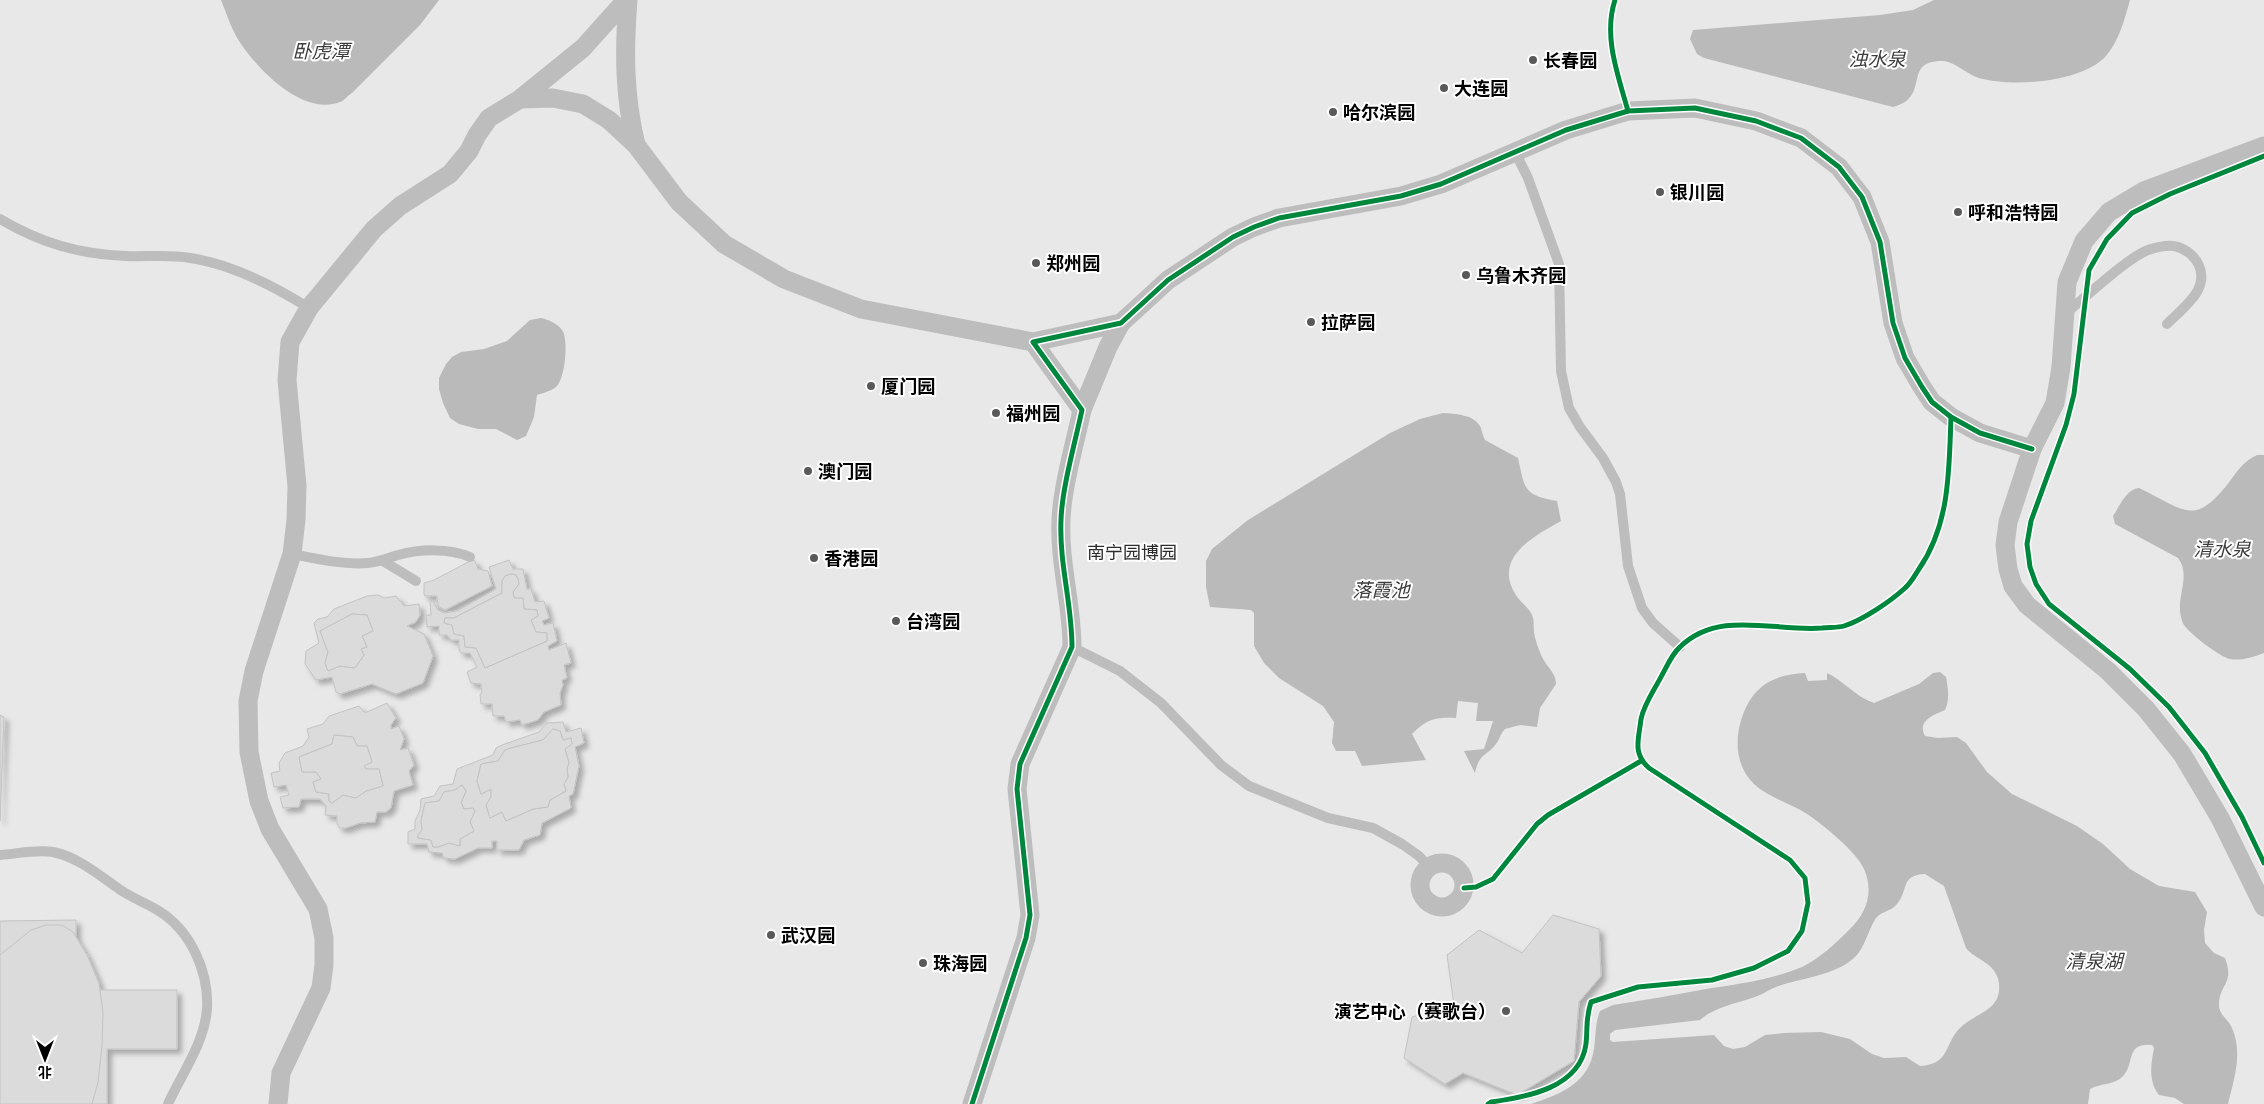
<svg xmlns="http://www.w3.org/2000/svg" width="2264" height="1104" font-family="'IBM Plex Sans','Noto Sans SC',sans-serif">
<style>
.green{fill:#e8e8e8}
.water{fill:#bababa;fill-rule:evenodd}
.building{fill:#dbdbdb;stroke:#c3c3c3;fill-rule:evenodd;filter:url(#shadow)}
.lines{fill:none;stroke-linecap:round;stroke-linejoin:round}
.lane{stroke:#bdbdbd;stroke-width:10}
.street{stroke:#bdbdbd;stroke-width:19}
.cycleway-casing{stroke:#fff;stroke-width:8}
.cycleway{stroke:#00873e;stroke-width:5}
.poi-dot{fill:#595959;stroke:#fff;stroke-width:2}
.labels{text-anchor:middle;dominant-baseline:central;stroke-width:4;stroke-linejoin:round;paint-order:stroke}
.poi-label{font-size:18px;font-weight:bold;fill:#000;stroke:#fff;text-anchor:start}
.park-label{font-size:18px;fill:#2c2c2c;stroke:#fff}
.water-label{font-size:19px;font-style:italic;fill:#3d3d3d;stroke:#fff}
</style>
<defs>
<filter id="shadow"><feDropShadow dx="4.5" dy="4.5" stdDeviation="2.5" flood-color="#0004"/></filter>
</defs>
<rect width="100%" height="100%" fill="#fff"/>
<rect class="green" x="0" y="0" width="2264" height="1104"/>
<g class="water">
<path d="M221,0H439L420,25L352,93C348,95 344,101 340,102C301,117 253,65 236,36C230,25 226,12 221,0Z"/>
<path d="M1934,0H2130C2125,18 2119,41 2106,56C2082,82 2016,87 1983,79C1970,77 1953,60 1942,61C1901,61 1932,97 1893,107L1704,58L1697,54L1690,39L1693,30L1880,15L1913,10Z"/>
<path d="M541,318C549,320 557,323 562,330C569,339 565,380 556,387C551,391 543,393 537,395L534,417L526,436L517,440L496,429H478L459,424L450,418L443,403L439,389V378L446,364L452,357L461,352L484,349L507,341L530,320Z"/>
<path d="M1443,413C1455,414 1475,414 1481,428C1482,432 1483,436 1485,440L1518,458C1525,489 1523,495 1557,501L1561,521C1534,536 1492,558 1516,595C1520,602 1527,606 1531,613C1535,620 1533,625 1534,632C1535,640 1539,650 1542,657C1547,667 1556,673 1556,684L1540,708L1537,727L1520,725L1505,729C1500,734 1500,739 1496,744C1486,757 1479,753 1475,773L1464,751L1484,749L1493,721H1476L1478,703L1458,701L1456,718C1435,717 1427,719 1412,734L1426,760L1362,766L1355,751H1336L1332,743L1334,722L1323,706L1279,678L1264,663L1254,646V613L1251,610L1210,607L1206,587V561L1212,549L1248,520L1390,433L1420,419Z"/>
<path d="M2257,455H2264V653C2253,657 2242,661 2230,659C2220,657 2190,634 2184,625C2182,622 2180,614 2180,610C2179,591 2190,574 2178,558L2115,524L2113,516C2120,506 2126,489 2139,488C2185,510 2194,528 2230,481C2238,470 2244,461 2257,455Z"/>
<path d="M1940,672L1946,677C1948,689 1950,699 1945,710C1933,715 1917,721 1925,736L1938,738L1957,737L1966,743L1987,772L2012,794L2077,826L2103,844L2130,869L2159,886L2195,892L2207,912L2204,930L2205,943L2214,953L2225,958C2235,984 2219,984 2219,1005C2219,1015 2229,1020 2232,1028C2243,1053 2234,1079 2228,1104H2184L2175,1098L2159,1095C2148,1081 2151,1064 2154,1048L2152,1045C2125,1042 2135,1064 2123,1076C2115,1085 2101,1083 2090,1089L2088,1104H1531C1561,1094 1589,1083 1594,1049C1596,1036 1595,1023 1600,1011L1613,1005C1644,1000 1675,995 1706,989C1738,984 1771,980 1802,967C1820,958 1835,944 1849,930C1867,913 1874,892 1864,869C1857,852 1822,824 1807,814C1790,803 1769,798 1754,784C1730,761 1735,722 1752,697C1765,679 1785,674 1805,673L1808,681L1827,680V673C1844,681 1856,697 1874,703L1919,684L1933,673ZM1925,874L1944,886L1966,948C1975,960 1996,962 1999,983C2002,1012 1975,1012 1959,1029C1944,1045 1950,1064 1920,1066L1906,1057L1884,1058L1872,1054L1850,1039L1821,1032L1784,1033L1765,1035L1745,1047L1733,1049L1724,1046L1714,1035L1613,1042L1610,1040V1034L1615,1030L1700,1020C1715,1007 1734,1004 1752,998C1760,996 1768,990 1776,987C1800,978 1834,976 1854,958C1865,948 1868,930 1876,918C1883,910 1891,912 1897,904C1909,890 1900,875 1925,874Z"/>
</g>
<g class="building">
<path d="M472,560L475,561L478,569L488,571L492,586L445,610L438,606L437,596H425L424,594V583L434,580Z"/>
<path d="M509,560L513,569H523L527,589H531L535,602L544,601L549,618L542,621L544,625L553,623L557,641L548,646L549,650L566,643L571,663L564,665L567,678L562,680L563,685L560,693L561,705L544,712L538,720L522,725L520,720L506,722L504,716H493L492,704H481L480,695L482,692L481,684L471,683L467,672L477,667L470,653H461L459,650V640H451L447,635H439V626L427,627L426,615H431L430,602L433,601L438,610L444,613L457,611L496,589L489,567ZM511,574L516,575L518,579L519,584L513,592L514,598H523L524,609L537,610L538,616L531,620L536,632L547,633V641L485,668L476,648L465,647L464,636L454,634L452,625L444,623L445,618H454L502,593V581L505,576Z"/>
<path d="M511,574L516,575L518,579L519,584L513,592L514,598H523L524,609L537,610L538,616L531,620L536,632L547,633V641L485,668L476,648L465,647L464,636L454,634L452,625L444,623L445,618H454L502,593V581L505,576Z"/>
<path d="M378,595L384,598L396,596L404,606L419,604L420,615L416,622L407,626L424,634L433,656L423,683L396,694L372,684L340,694L336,692L332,677L316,680L305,664L306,651L319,643L314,623L318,619L327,617L334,609L367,596ZM352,614L367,615L373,631L362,636L367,647L361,649L364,655L355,668L340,666L328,671L325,663L328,652L320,631Z"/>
<path d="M352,614L367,615L373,631L362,636L367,647L361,649L364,655L355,668L340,666L328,671L325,663L328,652L320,631Z"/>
<path d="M387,703L396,718L391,725V729L399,726L404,739L400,750L408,748L414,765L409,771L413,785L394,791L391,808L386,812H377L375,822L360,823L346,828H340L337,824V816L325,815L326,806L320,799H301L299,807L283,808L280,797L289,795L286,785L274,787L271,773L280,771L279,763L285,753L303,746L309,737L307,729L323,724L329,716L359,706L364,712H367ZM334,735L353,737L357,746H367L372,762L364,766L366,769H379L383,786L366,791L356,798L343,795L332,803L329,801V794L316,792L313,782L321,779L316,772H302L299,757L332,744Z"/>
<path d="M0,715L4,717L0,821Z"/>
<path d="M563,722L566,732L581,728L584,743L575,747L579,766L573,794L569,796L571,808L542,823L540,835L524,840L519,850H497V841H492V848H478L455,859L444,858L442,853L429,852L427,844H408V832L415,829V821L420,810L421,799L434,796L440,786L453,784L457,769L493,755L496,748L502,745L539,732L547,723ZM553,729L560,731L563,740L571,738L572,744L565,749L569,763L567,768L568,777L564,784L566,791L550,800L548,807L533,809L506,821L502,812L490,818L486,805L491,797V789L481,794L477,781L481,764L498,761L505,750L511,748L543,740ZM462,785L466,791L461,803L464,809L473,808L475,811L470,822L474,831L460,839V846L449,843L438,847H433L431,840L418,838V835L422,830L421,821L425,803L439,801L444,792L455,790Z"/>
<path d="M553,729L560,731L563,740L571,738L572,744L565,749L569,763L567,768L568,777L564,784L566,791L550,800L548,807L533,809L506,821L502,812L490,818L486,805L491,797V789L481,794L477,781L481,764L498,761L505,750L511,748L543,740Z"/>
<path d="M334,735L353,737L357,746H367L372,762L364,766L366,769H379L383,786L366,791L356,798L343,795L332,803L329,801V794L316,792L313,782L321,779L316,772H302L299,757L332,744Z"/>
<path d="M462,785L466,791L461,803L464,809L473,808L475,811L470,822L474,831L460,839V846L449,843L438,847H433L431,840L418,838V835L422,830L421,821L425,803L439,801L444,792L455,790Z"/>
<path d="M1553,915L1599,929L1601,976L1579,1002L1574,1061L1517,1095L1463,1073L1445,1084L1404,1058L1412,1017L1454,1005L1447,955L1479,930L1522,953Z"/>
<path d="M76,920V990H177V1049H107V1104H0V921Z"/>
<path d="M46,925H62L73,932L87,955L99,983L103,1012L102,1046L98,1082L92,1104H0V955L31,930Z"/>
</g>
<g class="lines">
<g class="lane">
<path d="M1515,152L1528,178L1559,264L1561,371L1569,408L1580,427L1603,458L1616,482L1620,494L1628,566L1642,608L1653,623L1680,647"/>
<path d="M0,219C41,243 78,254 126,256C147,257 169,254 190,258C232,264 274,286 309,308"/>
<path d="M2065,314C2085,298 2127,258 2148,250C2157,247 2170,244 2178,247C2197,254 2207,272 2198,290C2192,302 2177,314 2167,324"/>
<path d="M292,554C317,559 343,565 368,563C379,562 388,558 398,555C420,549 449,548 470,557"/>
<path d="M383,561L416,581"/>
<path d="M1072,647L1120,671L1161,703L1221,765L1249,786L1328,818L1373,828L1402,844L1419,856L1429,867"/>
<path d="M0,855C17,854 36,849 53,852C78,857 99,875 119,889C132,898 146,903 159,911C191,931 209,972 207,1009C204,1044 182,1073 168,1104"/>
</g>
<g class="street">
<path d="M628,0C624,51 624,95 636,145"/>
<path d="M520,99L553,98L583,104L609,120L636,145L679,202L724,244L784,279L861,309L1033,342"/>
<path d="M2264,146L2144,191L2109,212L2084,241L2067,282L2061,367L2055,403L2032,449L2008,522L2005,545L2008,569L2013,586L2027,605L2108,671L2146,709L2182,754L2220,818L2264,907"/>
<path d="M1082,410L1108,347L1121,323"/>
<circle cx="1442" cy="885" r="22"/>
<path d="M278,1104L281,1073L321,988L324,965V938L318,909L270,829L259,801L249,752L248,701L254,671L292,554L296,520L297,486L287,380L290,342L309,308L374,229L400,206L450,174L469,151L477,135L489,118L520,99L583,48L626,0"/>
<path d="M972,1104L1026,938L1030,915L1017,789L1020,764L1072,647C1072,604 1059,563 1061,520C1062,488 1075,443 1082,410L1033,342L1121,323L1168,280L1233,237L1254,227L1279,218L1401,196L1441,184L1566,130L1628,111L1695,108L1756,121L1801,138L1839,167L1862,197L1880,242L1893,323L1905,358L1922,387L1932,402L1951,417L1980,433L2032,449"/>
</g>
<g class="cycleway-casing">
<g id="cycleway">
<path d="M1615,0C1603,36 1618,75 1628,111"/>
<path d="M2264,156L2170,194L2132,213L2107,239L2089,270L2074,394L2066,425L2031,521L2027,544L2030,567L2036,584L2049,604L2130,669L2169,707L2205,753L2242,817L2264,863"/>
<path d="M1464,888L1476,887L1493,879L1537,824L1548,815L1641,761"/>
<path d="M972,1104L1026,938L1030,915L1017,789L1020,764L1072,647C1072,604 1059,563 1061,520C1062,488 1075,443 1082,410L1033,342L1121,323L1168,280L1233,237L1254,227L1279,218L1401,196L1441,184L1566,130L1628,111L1695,108L1756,121L1801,138L1839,167L1862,197L1880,242L1893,323L1905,358L1922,387L1932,402L1951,417L1980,433L2032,449"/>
<path d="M1488,1104L1491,1102C1527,1097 1580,1088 1586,1044C1588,1027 1585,1021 1591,1002L1638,987L1712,980L1754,968L1788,951L1802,931L1808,903L1805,878L1790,860L1649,768C1632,753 1639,739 1641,719C1644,704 1655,689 1662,675C1667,666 1672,654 1680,647C1719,609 1775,632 1822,628C1829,627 1838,628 1844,626C1863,620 1891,601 1905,588C1911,583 1915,575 1919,569C1950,524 1949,470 1951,417"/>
</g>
</g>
<use href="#cycleway" class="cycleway"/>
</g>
<g class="poi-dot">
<circle cx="1533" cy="60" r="5"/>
<circle cx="1444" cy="88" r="5"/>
<circle cx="1333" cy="112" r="5"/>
<circle cx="1660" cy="192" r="5"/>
<circle cx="1958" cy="212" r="5"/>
<circle cx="1036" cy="263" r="5"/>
<circle cx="1466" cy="275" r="5"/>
<circle cx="1311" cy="322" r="5"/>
<circle cx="871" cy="386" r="5"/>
<circle cx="996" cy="413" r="5"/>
<circle cx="808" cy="471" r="5"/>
<circle cx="814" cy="558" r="5"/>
<circle cx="896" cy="621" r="5"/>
<circle cx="771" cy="935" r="5"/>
<circle cx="923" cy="963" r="5"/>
<circle cx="1506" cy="1011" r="5"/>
</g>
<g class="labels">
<g class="poi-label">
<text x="1543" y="60">长春园</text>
<text x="1454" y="88">大连园</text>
<text x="1343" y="112">哈尔滨园</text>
<text x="1670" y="192">银川园</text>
<text x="1968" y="212">呼和浩特园</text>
<text x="1046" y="263">郑州园</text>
<text x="1476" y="275">乌鲁木齐园</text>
<text x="1321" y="322">拉萨园</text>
<text x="881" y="386">厦门园</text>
<text x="1006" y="413">福州园</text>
<text x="818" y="471">澳门园</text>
<text x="824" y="558">香港园</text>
<text x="906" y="621">台湾园</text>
<text x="781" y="935">武汉园</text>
<text x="933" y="963">珠海园</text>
<text x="1496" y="1011" text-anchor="end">演艺中心（赛歌台）</text>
</g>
<g class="park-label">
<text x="1132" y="552">南宁园博园</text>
</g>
<g class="water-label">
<text x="321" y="51">卧虎潭</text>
<text x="1877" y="59">浊水泉</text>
<text x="2222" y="549">清水泉</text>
<text x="1381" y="590">落霞池</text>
<text x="2094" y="961">清泉湖</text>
</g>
</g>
<g transform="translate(45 1059) rotate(180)" stroke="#ffffff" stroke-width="4" paint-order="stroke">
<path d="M0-4L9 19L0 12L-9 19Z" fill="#000000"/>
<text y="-8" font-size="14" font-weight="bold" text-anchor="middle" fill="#000000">北</text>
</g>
</svg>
